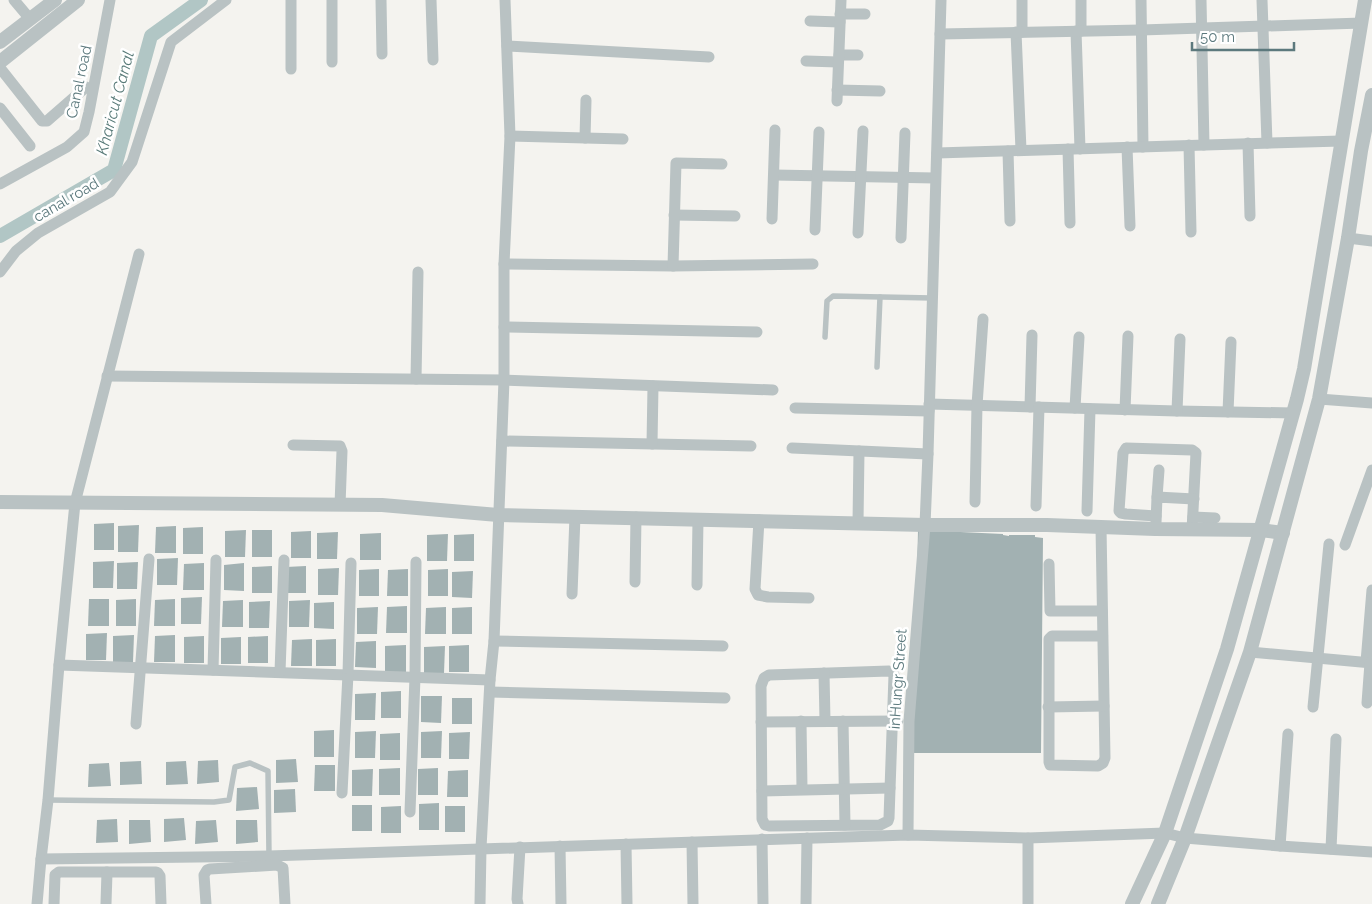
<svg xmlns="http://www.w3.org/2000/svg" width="1372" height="904" font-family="Raleway,sans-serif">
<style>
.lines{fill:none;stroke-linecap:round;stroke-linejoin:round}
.canal{stroke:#b1c6c5;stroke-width:14}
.building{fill:#a2b1b2}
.service{stroke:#b9c2c3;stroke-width:5.5}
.minor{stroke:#b9c2c3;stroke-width:11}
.tertiary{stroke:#b9c2c3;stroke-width:14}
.labels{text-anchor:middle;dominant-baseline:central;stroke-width:5;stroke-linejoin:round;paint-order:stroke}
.street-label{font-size:15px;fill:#5c797d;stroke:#fff}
.water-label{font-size:16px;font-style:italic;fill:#587a78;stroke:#fff}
</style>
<rect width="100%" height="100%" fill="#f4f3ef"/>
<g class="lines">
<path class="canal" d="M0,236L114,170L151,36L201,0"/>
</g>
<g class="building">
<path d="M114,523V550H94V524Z"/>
<path d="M139,525L138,552H118V526Z"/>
<path d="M176,526V553H155L156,527Z"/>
<path d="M203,527V554H183V528Z"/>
<path d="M246,530L245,557H225V531Z"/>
<rect x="252" y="530" width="20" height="27"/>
<path d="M918,530L1003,534V535L1009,536V535H1035V537L1043,538L1041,753H913Z"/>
<path d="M311,531V558H291V532Z"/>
<path d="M338,532L337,559H317V533Z"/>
<path d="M381,533V560H360V534Z"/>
<path d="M448,534L447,561H427V535Z"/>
<path d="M474,534V561H454V535Z"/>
<path d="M178,558L177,585H157V559Z"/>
<path d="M114,561L113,588H93V562Z"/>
<path d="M138,562L137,589H117V563Z"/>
<path d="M204,563V590H183L184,564Z"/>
<path d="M244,563V591L224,590V565Z"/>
<path d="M272,566V593H252V567Z"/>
<path d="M306,566V593H285L286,567Z"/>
<path d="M339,568L338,595H318V569Z"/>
<path d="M379,569V596H359V570Z"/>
<path d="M408,569V596H387L388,570Z"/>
<path d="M448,569V596H428V570Z"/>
<path d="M473,571L472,598L452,597V572Z"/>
<path d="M202,597L201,624H181V598Z"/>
<path d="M89,599H109V626H88Z"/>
<path d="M136,599V626H116V600Z"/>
<path d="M175,599V626H154L155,600Z"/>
<path d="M243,600V627H222L223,601Z"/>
<path d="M310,600L309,627H289V601Z"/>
<path d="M270,601L269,628H249V602Z"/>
<path d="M334,602V629L314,628V603Z"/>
<path d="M407,606V633H386L387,607Z"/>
<path d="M378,607L377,634H357V608Z"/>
<path d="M446,607V634H425L426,608Z"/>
<path d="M472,607V634H452V608Z"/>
<path d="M107,633L106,660H86V634Z"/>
<path d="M134,635L133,662H113V636Z"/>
<path d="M175,635V662H154L155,636Z"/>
<path d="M204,636V663H184V637Z"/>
<path d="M268,636V663H248V637Z"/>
<path d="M241,637V664H221V638Z"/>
<path d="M312,639V666H291L292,640Z"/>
<path d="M336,639V666H316V640Z"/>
<path d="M376,641V668L355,667L356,642Z"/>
<path d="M406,645V672H385V646Z"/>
<path d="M469,645V672H449V646Z"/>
<path d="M445,646L444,673H424V647Z"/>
<path d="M401,691V718H381V692Z"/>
<path d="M376,693L375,720H355V694Z"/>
<path d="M421,696H442L441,723L421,722Z"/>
<rect x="452" y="698" width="20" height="26"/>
<path d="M334,730V757H314V731Z"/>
<path d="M376,731L375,758H355V732Z"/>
<path d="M442,731L441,758H421V732Z"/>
<path d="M470,732L469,759H449V733Z"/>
<path d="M400,733V760H380V734Z"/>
<path d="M296,759L298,782L276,783V760Z"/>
<path d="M218,760L219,782L197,784L198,761Z"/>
<path d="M141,761L142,784L120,785V762Z"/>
<path d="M186,761L188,784L166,785V762Z"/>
<path d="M109,763L111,786L88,787L89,764Z"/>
<path d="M315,765H335V791H314Z"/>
<path d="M400,768V795H379V769Z"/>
<path d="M438,768V795H418V769Z"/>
<path d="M373,769L372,796H352V770Z"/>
<path d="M468,770V797H447L448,771Z"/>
<path d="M257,787L259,809L236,811L237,788Z"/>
<path d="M295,789L296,812L274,813V790Z"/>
<path d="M439,803V830H419V804Z"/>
<rect x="352" y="805" width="20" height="26"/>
<path d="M401,806V833H381V807Z"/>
<rect x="445" y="806" width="20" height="26"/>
<path d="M184,818L186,840L164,842V819Z"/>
<path d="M117,819L118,842L96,843L97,820Z"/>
<path d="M129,820H150L151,842L129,844Z"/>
<path d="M216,820L218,842L195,844L196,821Z"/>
<path d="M236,820H257L258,842L236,844Z"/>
</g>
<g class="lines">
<g class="service">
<path d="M825,337L827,301L833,296L932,298"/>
<path d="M877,367L880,297"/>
<path d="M48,800L214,802L229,800L235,767L250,763L268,771L269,856"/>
</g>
<g class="minor">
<path d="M14,0L30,19"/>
<path d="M291,0V69"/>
<path d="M381,0L382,54"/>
<path d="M431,0L433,60"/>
<path d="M1022,0V32"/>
<path d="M1081,0V31"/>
<path d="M1141,0L1143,147"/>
<path d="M1201,0L1204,145"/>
<path d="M1262,0L1267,143"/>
<path d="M840,14H865"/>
<path d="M810,21L840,22"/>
<path d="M1076,31L1080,149"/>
<path d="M1016,32L1021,150"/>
<path d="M940,34L1141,30L1362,23"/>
<path d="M507,46L709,57"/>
<path d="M839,55H858"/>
<path d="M806,61L838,62"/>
<path d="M332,62V0"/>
<path d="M0,68L42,121H47L86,87"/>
<path d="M837,90L880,91"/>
<path d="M837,101L841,0"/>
<path d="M0,108L30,146"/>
<path d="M510,136L623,139"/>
<path d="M585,138L586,100"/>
<path d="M1248,143L1250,216"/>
<path d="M1189,145L1191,232"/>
<path d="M1127,147L1130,226"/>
<path d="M1068,149L1070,223"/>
<path d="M1008,151L1010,221"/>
<path d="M937,153L1341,141"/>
<path d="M774,175L935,178"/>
<path d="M0,184L67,147L84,132L89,112L110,0"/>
<path d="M674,215L735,216"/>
<path d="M772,219L775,130"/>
<path d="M815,230L819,132"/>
<path d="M858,233L863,131"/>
<path d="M901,238L905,133"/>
<path d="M1348,238L1372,241"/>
<path d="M139,254L75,503L59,665L48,800L41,859L269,856L908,835L1028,838L1165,833L1185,838L1280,846L1372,852"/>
<path d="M504,264L673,266L813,264"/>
<path d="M673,266L676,163L722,164"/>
<path d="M0,272L16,251L38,233L110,192L132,162L171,42L226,0"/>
<path d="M504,327L757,332"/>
<path d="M107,376L504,380L773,390"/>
<path d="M416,379L418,272"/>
<path d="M1319,399L1372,403"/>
<path d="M929,404L1177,411L1293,413"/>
<path d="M1030,407L1032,335"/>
<path d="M795,408L929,411"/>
<path d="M1075,408L1079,337"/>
<path d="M1125,410L1128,336"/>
<path d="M1177,411L1180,339"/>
<path d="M1228,412L1231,342"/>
<path d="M502,441L751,446"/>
<path d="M652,444L653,386"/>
<path d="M293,445L340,446L342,451L340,505"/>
<path d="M792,448L928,454"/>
<path d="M1157,497L1159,470"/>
<path d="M975,502L977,405L983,319"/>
<path d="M1036,506L1039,407"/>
<path d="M1087,511L1090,409"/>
<path d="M1156,516L1126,514L1121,513L1119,511L1123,453L1126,448L1192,450L1196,453L1192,530"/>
<path d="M1193,517L1215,518"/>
<path d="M759,520L755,589L758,595L768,597L809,598"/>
<path d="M858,523L859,451"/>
<path d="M1156,523L1157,497L1194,499"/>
<path d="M1101,527L1105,758L1103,763L1098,766L1050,765L1049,762V639L1052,636H1103"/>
<path d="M1345,545L1372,470"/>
<path d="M1049,564L1050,611H1102"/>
<path d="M635,582L636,517"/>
<path d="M697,585L698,519"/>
<path d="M572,594L575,516"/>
<path d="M494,641L723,646"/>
<path d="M1250,652L1372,663"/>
<path d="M1366,662L1372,590"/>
<path d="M59,665L490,680"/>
<path d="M213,670L216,560"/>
<path d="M889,671L893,673L894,675L889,818L888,821L880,825L769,826L765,825L762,819L761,686L764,678L769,675Z"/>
<path d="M280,672L284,560"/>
<path d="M824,673L825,721"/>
<path d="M490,692L725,698"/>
<path d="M1367,703L1370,663"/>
<path d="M1048,707L1104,706"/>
<path d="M1313,707L1329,544"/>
<path d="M801,721L802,789"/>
<path d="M843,721L845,825"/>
<path d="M761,722L898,721"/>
<path d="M136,724L149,559"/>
<path d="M762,791L890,788"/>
<path d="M342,793L348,674L351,563"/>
<path d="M410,812L415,677L416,562"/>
<path d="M908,835L909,721L925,525L928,454L941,0"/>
<path d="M1028,838V904"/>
<path d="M762,839L763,904"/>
<path d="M692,842L693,904"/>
<path d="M626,844L627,904"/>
<path d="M560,846L561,904"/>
<path d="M1280,846L1288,734"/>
<path d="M1331,849L1336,739"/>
<path d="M37,904L41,859"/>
<path d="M54,904L55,875L59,872H156L158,873L160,876L161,904"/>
<path d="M106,904L107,872"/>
<path d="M206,904L204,875L207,870L210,869L277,865L283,868L285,904"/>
<path d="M480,904L481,848L490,680L494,641L504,380V264L510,136L505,0"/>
<path d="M518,904L517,899L520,847"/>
<path d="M806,904L807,838"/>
</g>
<g class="tertiary">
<path d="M0,42L55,0"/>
<path d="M0,62L78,0"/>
<path d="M0,502L382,505L498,515L925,525H1047L1155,529L1261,530L1283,533"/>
<path d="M1132,904L1165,833L1227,649L1297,399L1304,369L1365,0"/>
<path d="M1158,904L1185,838L1250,652L1319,399L1348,238L1361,151L1372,95"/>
</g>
</g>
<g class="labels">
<g class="street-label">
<text transform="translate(79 82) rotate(-78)">Canal road</text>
<text transform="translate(66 200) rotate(-30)">canal road</text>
<text transform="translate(898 679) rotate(-86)">inHungr Street</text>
</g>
<g class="water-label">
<text transform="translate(115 103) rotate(-75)">Kharicut Canal</text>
</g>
</g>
<path d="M1192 42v8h102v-8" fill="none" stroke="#5c797d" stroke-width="2.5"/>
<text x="1200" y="42" font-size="15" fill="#5c797d" stroke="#ffffff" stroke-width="4" paint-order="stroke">50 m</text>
</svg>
